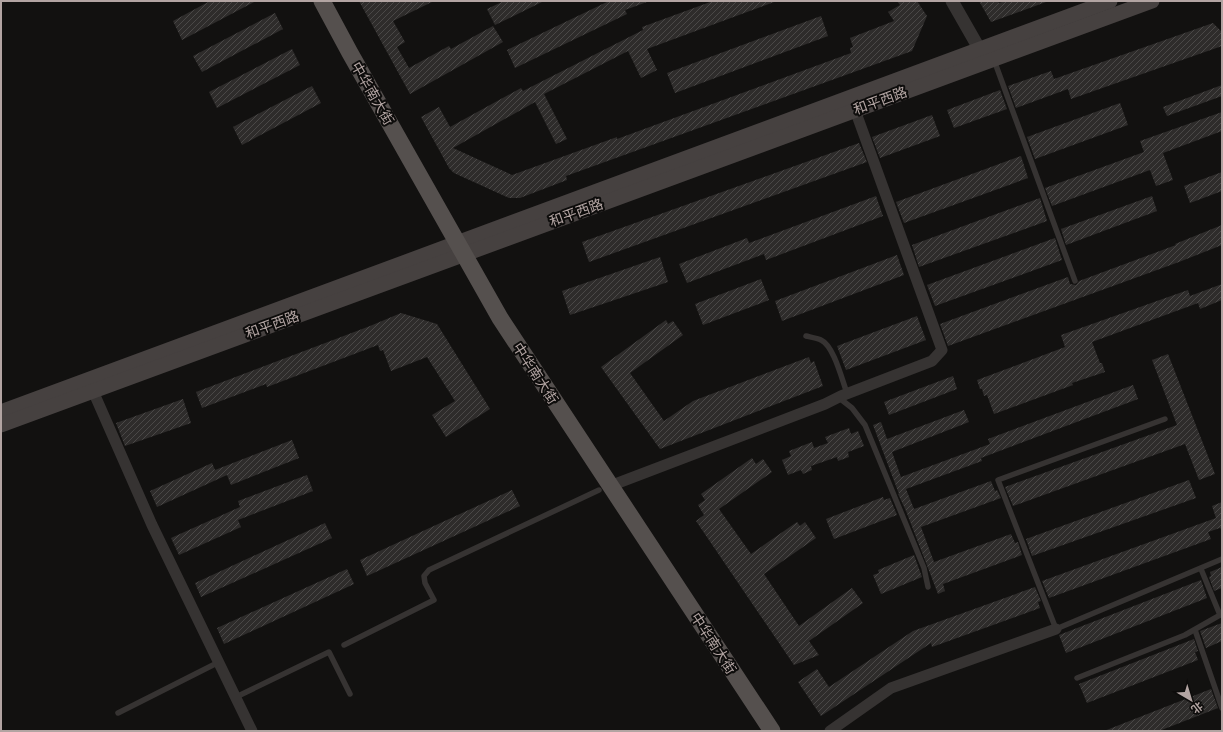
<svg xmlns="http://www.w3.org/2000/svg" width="1223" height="732" font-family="'Exo 2','Noto Sans SC',sans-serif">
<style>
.building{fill:url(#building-hatch)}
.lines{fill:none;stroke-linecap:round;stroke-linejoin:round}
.service{stroke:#363332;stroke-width:5.5}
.minor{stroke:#363332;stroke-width:11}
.tertiary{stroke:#363332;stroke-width:13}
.secondary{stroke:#464140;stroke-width:15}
.primary{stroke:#55504e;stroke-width:17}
.labels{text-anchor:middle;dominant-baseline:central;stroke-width:4;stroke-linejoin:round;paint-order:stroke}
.street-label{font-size:14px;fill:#b2a4a2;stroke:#0d0c0b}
</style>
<defs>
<pattern id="building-hatch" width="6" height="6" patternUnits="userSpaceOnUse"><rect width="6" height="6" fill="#2e2c2b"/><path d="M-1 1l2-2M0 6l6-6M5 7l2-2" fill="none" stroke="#4a4847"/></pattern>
</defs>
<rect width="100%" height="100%" fill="#121110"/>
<g class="building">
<path d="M210,1H256L182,40L173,21Z"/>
<path d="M359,1H434L393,21L405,42L397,47L409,68L449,46L451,49L493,26L503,42L410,94Z"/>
<path d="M504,1H544L495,25L487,9Z"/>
<path d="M609,1L647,2L625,10L627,14L515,68L507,50Z"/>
<path d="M713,1L774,2L647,49L657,70L641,78L628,51L544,94L567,139L556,144L535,102L453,148L512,175L617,137V139L851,53L850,48L853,47L850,38L894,21L888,12L900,5L897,1H917L927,16L912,51L566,176L567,180L520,198H509L454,173L449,168L421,117L439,107L450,127L521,88L523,91L643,30L642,27Z"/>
<path d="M979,1H998L999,3L1005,1H1046V2L991,22Z"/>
<path d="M275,13L283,29L202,72L193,56Z"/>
<path d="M821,16L828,36L675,93L667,73Z"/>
<path d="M1213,23L1222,32V46L1071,99L1068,89L1016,108L1008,86L1051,71L1054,79Z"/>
<path d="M292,49L300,65L217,108L209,92Z"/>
<path d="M1222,85V96L1167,116L1163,107Z"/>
<path d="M312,86L321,103L242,145L233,127Z"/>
<path d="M1000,90L1007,109L954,128L947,110Z"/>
<path d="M1120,103L1128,125L1035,159L1027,137Z"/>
<path d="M1222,112V131L1163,153L1173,180L1156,186L1150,170L1052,206L1045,188L1144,152L1140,141Z"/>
<path d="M932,115L940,136L880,158L872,137Z"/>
<path d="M859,143L867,162L589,262L582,242Z"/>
<path d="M1021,156L1028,178L904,223L896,202Z"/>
<path d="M1222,172V191L1190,203L1184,186Z"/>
<path d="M876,196L883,216L766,260L764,254L687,283L679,264L747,238L749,243Z"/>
<path d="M1152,196L1157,211L1066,245L1061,229Z"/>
<path d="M1040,198L1047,221L919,267L912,245Z"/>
<path d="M1222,225V245L1179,262L948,346L940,324L1068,277L1070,284L1076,285L1079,281L1176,245L1175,244Z"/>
<path d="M1055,238L1062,260L935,306L927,285Z"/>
<path d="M897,255L904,275L782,321L775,301Z"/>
<path d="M660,257L668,282L570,315L562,291Z"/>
<path d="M761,279L769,300L703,325L695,304Z"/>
<path d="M1222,284V300L1200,309L1198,303L1092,342L1100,363H1102L1105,372L1072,383L1073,385L994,414L987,395L984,396L982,389H980L977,380L1065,347L1061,335L1188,290L1190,296Z"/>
<path d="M401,313L437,324L490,409L446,437L432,415L455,401L427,357L391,371L383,350L380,351L378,345L267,387L266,384L202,408L196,392L370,326Z"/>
<path d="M917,316L926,340L846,370L837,346Z"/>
<path d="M666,320L668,324L673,321L683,335L630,373L664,421L693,401L809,357L811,363L814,361L823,386L660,449L601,367Z"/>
<path d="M1168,354L1215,474L1199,480L1185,444L1013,506L1005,487L1177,425L1152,360Z"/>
<path d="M953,376L957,389L889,415L884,402Z"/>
<path d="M1133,385L1138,399L981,458L982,461L906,489L914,509L991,481L995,491L997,490L1001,498L921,527L934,562L1011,534L1015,543L1018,542L1022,555L943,584L945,591L938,594L906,511L898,494H899L873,425L881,422L887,439L964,410L969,422L892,452L901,477L990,444L988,439Z"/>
<path d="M183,399L191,423L125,446L116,423Z"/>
<path d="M849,428L851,434L858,431L864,446L848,452L849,457L838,461L837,457L811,466L812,470L803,474L801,470L788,475L782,460L791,456L789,451L812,442L814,448L828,443L825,437Z"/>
<path d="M292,440L299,458L231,485L227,475L157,507L150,491L212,463L215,470Z"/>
<path d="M752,458L756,464L763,459L772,472L719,509L751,554L797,522L800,526L805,522L816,538L764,574L799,626L852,588L863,603L809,641L819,655L794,665L696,521L704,515L698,505L705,500L701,494Z"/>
<path d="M307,475L313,491L238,520L241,527L179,555L171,538L240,507L238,501Z"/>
<path d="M1189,480L1196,498L1032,556L1026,539Z"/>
<path d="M512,490L520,506L367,576L360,560Z"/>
<path d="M883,497L884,500L890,498L897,515L834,539L826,519Z"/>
<path d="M1222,502V530L1220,528L1208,532L1211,539L1049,598L1042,581L1216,518L1212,506Z"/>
<path d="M325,523L332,538L201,597L195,583Z"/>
<path d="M914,555L922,577L881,594L873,575L879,573L878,570Z"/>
<path d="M1222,567V588L1214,591L1209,577L1211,576L1210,572Z"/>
<path d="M347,569L354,584L224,644L217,628Z"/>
<path d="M1201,580L1207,598L1066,653L1059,635Z"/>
<path d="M1035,587L1041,601L1038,602L1040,608L932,647L931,643L821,716L798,682L817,669L829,687L913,631Z"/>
<path d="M1222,623V641L1206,648L1200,631Z"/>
<path d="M1194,639L1198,651L1195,652L1198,660L1087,703L1079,684Z"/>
<path d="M1211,689L1218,708L1159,731H1104Z"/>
</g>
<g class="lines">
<g class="service">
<path d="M994,60L1075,281"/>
<path d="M806,336C810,337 817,338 821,340C834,346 842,380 847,393"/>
<path d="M838,397L852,408L865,425L924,568L928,587"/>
<path d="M1165,419L998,480L1056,629L1222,559"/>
<path d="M1201,569L1220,615"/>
<path d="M1195,630L1222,708"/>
<path d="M344,645L434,600L425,583L424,576L429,570L599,490"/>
<path d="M1077,678L1185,635L1222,614"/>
<path d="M236,697L329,652L350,694"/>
<path d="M118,713L219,662"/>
</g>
<g class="minor">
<path d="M93,391L152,525L252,731"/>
<path d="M610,486L825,404L841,396L932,361L942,350L855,110"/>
<path d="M830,731L891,688L1056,629"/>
</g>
<path class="tertiary" d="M952,1L980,50"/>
<g class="secondary">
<path d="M1,412L1110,1"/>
<path d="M1,425L1152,1"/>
</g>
<path class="primary" d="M322,1L350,53L500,318L772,731"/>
</g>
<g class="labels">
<g class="street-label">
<text transform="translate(373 93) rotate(60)">中华南大街</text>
<text transform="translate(880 100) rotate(-20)">和平西路</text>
<text transform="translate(576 212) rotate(-20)">和平西路</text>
<text transform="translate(272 324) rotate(-20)">和平西路</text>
<text transform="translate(536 373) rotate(57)">中华南大街</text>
<text transform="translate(714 643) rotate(57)">中华南大街</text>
</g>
</g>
<rect width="1223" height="732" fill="none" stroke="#b2a4a2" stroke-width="4"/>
<g transform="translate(1191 700) rotate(142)" stroke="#0d0c0b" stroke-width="3" paint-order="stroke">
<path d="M0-3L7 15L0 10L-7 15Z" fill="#b2a4a2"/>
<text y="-6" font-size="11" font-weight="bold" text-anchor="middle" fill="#b2a4a2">北</text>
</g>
</svg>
